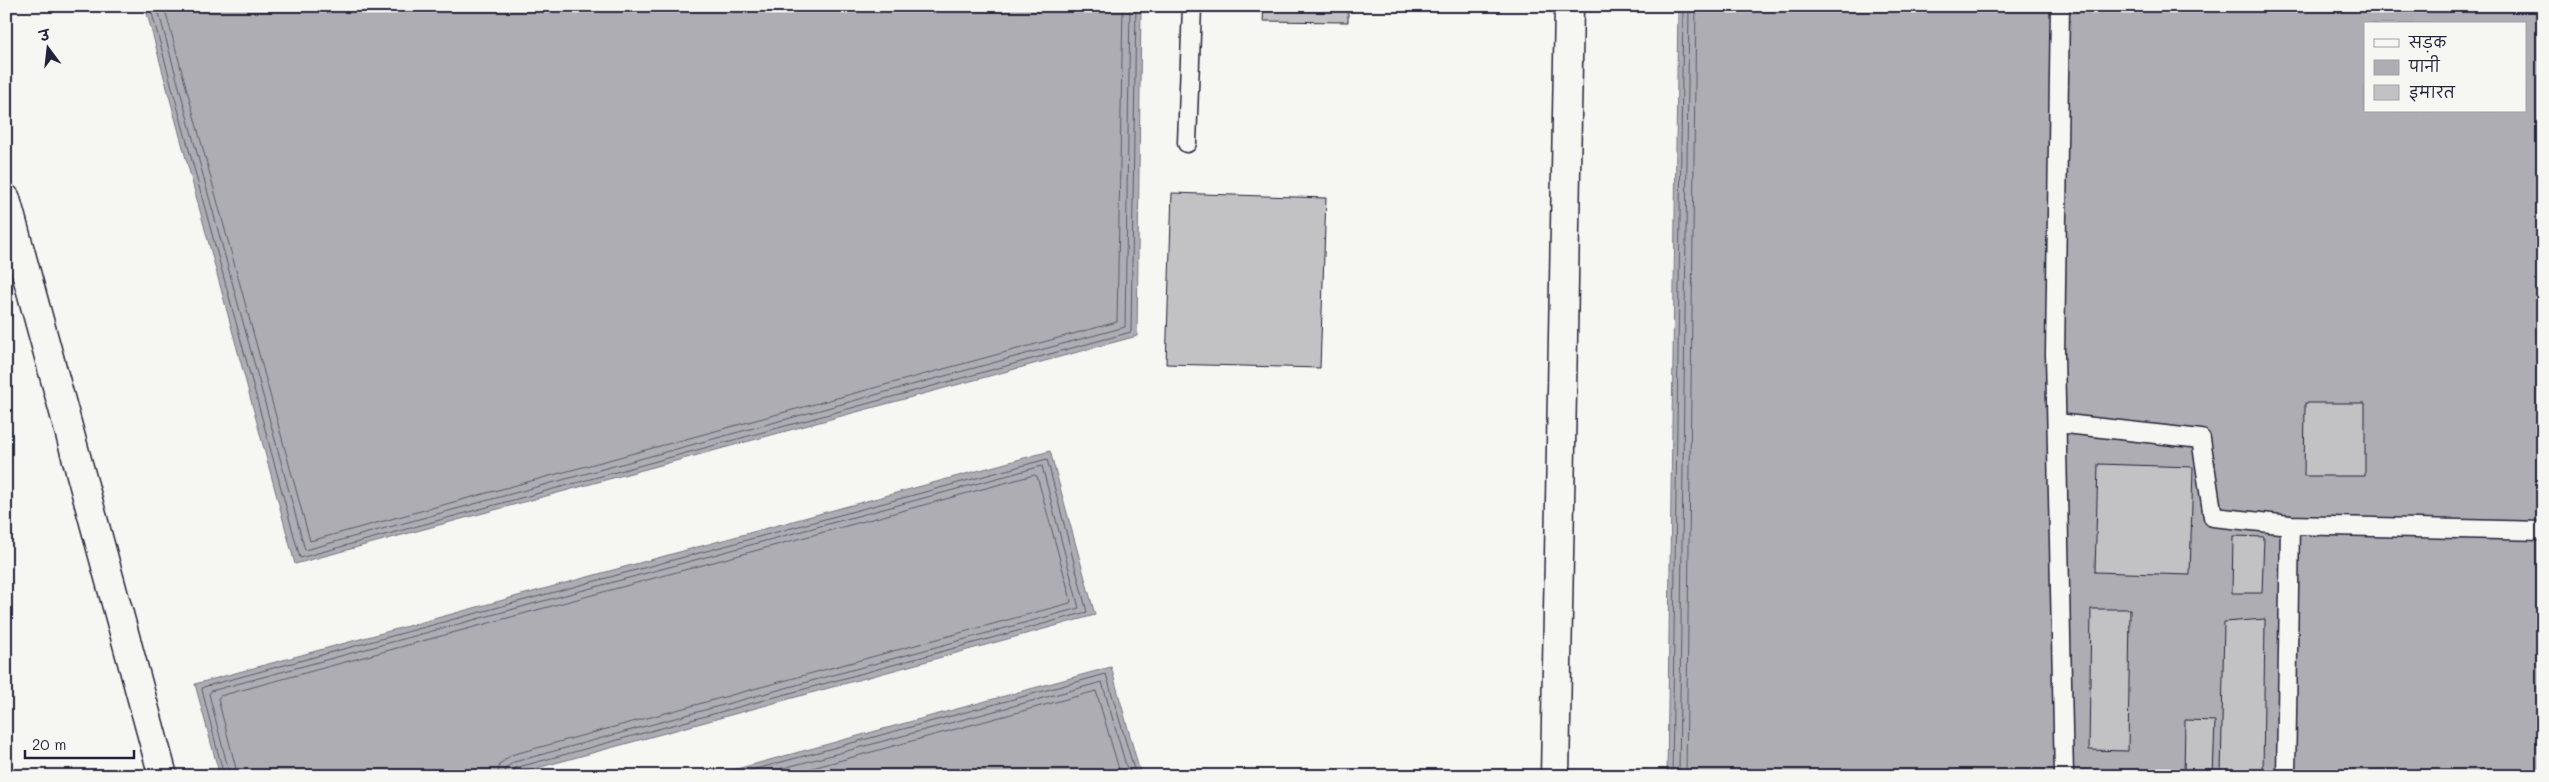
<svg xmlns="http://www.w3.org/2000/svg" width="2549" height="782" font-family="Mali,'Playpen Sans Deva',sans-serif">
<style>
.water{fill:#adadb3;stroke:#757583;fill-rule:evenodd}
.lines{fill:none;stroke-linecap:round;stroke-linejoin:round}
.shore{stroke:#5a5a6b;stroke-width:1}
.building{fill:#c2c2c4;stroke:#22223b}
.service-casing{stroke:#22223b;stroke-width:21}
.minor-casing{stroke:#22223b;stroke-width:31}
.service{stroke:#f6f6f2;stroke-width:18}
.minor{stroke:#f6f6f2;stroke-width:28}
</style>
<rect width="100%" height="100%" fill="#f6f6f2"/>
<filter id="ink" filterUnits="userSpaceOnUse"><feTurbulence type="fractalNoise" baseFrequency=".02" numOctaves="2"/><feDisplacementMap in="SourceGraphic" scale="10" xChannelSelector="R" yChannelSelector="G"/><feConvolveMatrix kernelMatrix="1 2 1 2 8 2 1 2 1" color-interpolation-filters="sRGB"/></filter>
<g filter="url(#ink)">
<g class="water">
<path d="M145,6H1141L1137,336L295,564Z"/>
<path d="M1678,6H2543V776H1667ZM2365,24H2525V111H2365Z"/>
<path d="M1050,451L1095,615L508,776H220L195,684Z"/>
<path d="M1111,667L1141,776H711Z"/>
</g>
<g class="lines">
<g class="shore">
<path d="M150,6L300,558L1131,332L1136,6"/>
<path d="M157,6L305,550L1125,327L1130,6"/>
<path d="M164,6L310,541L1117,322L1123,6"/>
<path d="M224,776L202,690L203,687L1047,459L1087,612L515,768L511,776"/>
<path d="M230,776L209,694L211,691L1042,466L1079,608L514,762L506,768L504,776"/>
<path d="M238,776L218,699L220,696L1034,475L1037,476L1071,600L1070,603L511,755L500,764L497,776"/>
<path d="M730,776L1106,674L1136,776"/>
<path d="M754,776L1102,682L1129,776"/>
<path d="M783,776L1096,691L1121,776"/>
<path d="M1672,776L1683,6"/>
<path d="M1679,776L1689,6"/>
<path d="M1686,776L1696,6"/>
</g>
</g>
<g class="building">
<path d="M1264,6H1348V22L1263,21Z"/>
<path d="M1172,193L1326,198L1320,368L1166,364Z"/>
<path d="M2305,403H2365V476H2304Z"/>
<path d="M2098,464L2193,467L2190,575L2095,572Z"/>
<path d="M2233,536L2264,537L2262,593H2232Z"/>
<path d="M2091,609H2130L2128,751L2089,750Z"/>
<path d="M2265,619L2263,776H2221L2224,622Z"/>
<path d="M2185,720L2215,721L2213,776H2184Z"/>
</g>
<g class="lines">
<g class="service-casing">
<g id="service">
<path d="M2060,6L2055,354L2064,776"/>
<path d="M1187,143L1192,6"/>
<path d="M2057,423L2201,439L2213,517L2290,525L2543,531"/>
<path d="M2286,776L2290,525"/>
</g>
</g>
<g class="minor-casing">
<g id="minor">
<path d="M6,199L163,776"/>
<path d="M1555,776L1569,6"/>
</g>
</g>
<use href="#service" class="service"/>
<use href="#minor" class="minor"/>
</g>
</g>
<rect width="2549" height="782" fill="none" stroke="#f6f6f2" stroke-width="25"/>
<rect x="12" y="12" width="2524" height="757" fill="none" stroke="#22223b" stroke-width="2" filter="url(#ink)"/>
<rect x="2364" y="22" width="162" height="90" fill="#f6f6f2" stroke="#a1a1a9"/>
<rect x="2374" y="39" width="25" height="8" fill="#f6f6f2" stroke="#a1a1a9"/>
<text x="2409" y="48" font-size="15" fill="#22223b">सड़क</text>
<rect x="2374" y="60" width="25" height="15" fill="#adadb3" stroke="#a1a1a9"/>
<text x="2409" y="72" font-size="15" fill="#22223b">पानी</text>
<rect x="2374" y="85" width="25" height="15" fill="#c2c2c4" stroke="#a1a1a9"/>
<text x="2409" y="98" font-size="15" fill="#22223b">इमारत</text>
<g transform="translate(48 48) rotate(345)" stroke="#f6f6f2" stroke-width="4" paint-order="stroke">
<path d="M0-4L9 19L0 12L-9 19Z" fill="#22223b"/>
<text y="-8" font-size="14" font-weight="bold" text-anchor="middle" fill="#22223b">उ</text>
</g>
<path d="M25 750v8h109v-8" fill="none" stroke="#22223b" stroke-width="2.5"/>
<text x="32" y="750" font-size="15" fill="#22223b" stroke="#f6f6f2" stroke-width="4" paint-order="stroke">20 m</text>
</svg>
